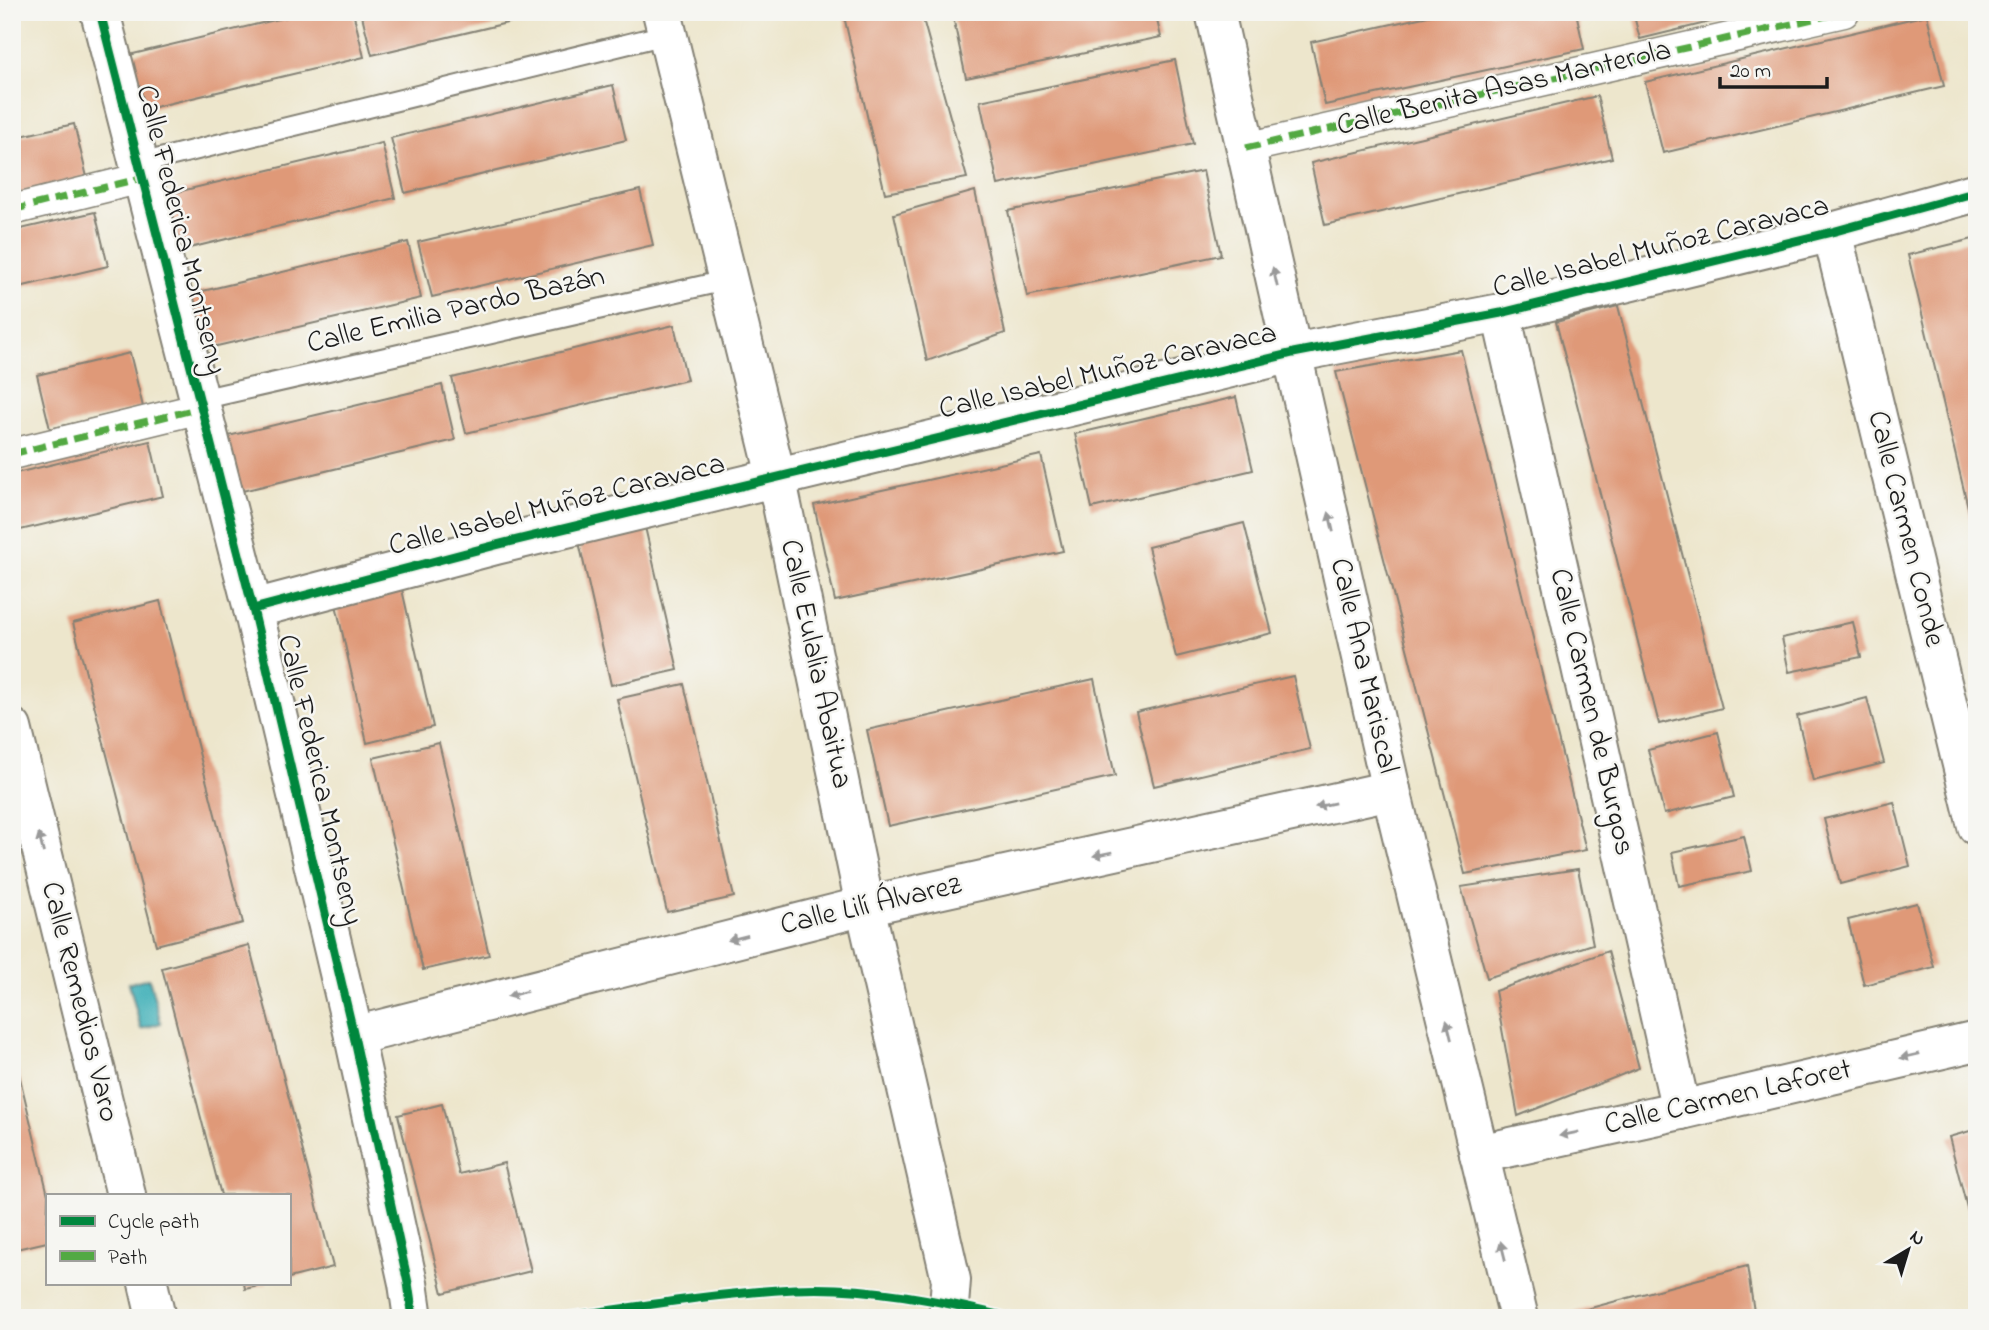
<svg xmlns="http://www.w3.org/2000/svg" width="1989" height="1330" font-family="'Indie Flower',sans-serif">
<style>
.water{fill:#3eafb7;stroke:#2d666a;stroke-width:2}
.building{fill:#df9978}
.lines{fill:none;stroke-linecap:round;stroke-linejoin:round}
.service-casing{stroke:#848174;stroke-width:23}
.pedestrian-casing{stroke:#848174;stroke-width:33}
.minor-casing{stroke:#848174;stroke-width:42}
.service{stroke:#fff;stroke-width:19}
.pedestrian{stroke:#fff;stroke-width:30}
.minor{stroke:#fff;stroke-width:38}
.quiet{stroke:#52a943;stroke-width:7;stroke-dasharray:14 7;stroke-linecap:butt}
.cycleway-casing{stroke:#f6f6f2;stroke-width:13}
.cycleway{stroke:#00873e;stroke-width:9}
.oneway{fill:#999}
.labels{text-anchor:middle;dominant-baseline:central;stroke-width:5;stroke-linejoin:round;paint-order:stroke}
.street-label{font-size:30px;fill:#1c1c1c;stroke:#f6f6f2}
</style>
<rect width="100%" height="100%" fill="#f6f6f2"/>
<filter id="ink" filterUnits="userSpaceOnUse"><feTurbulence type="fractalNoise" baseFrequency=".0143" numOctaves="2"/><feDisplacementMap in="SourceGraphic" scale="14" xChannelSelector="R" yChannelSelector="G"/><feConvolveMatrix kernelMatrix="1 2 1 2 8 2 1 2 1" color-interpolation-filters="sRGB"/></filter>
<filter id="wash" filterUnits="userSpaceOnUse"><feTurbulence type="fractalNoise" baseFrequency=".00686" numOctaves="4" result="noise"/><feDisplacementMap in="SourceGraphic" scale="28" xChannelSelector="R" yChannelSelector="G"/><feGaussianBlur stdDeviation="1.57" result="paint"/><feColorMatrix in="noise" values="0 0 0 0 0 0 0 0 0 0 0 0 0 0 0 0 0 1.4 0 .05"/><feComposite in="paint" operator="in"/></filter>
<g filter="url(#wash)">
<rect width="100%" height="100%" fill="#ede6cc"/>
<path class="water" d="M149,978L161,1023L141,1029L129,983Z"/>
<g id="blocks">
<g class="building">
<path d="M308,12H353L364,57L142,110L129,55Z"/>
<path d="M361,12H549V13L372,55Z"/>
<path d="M843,12H921L967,178L885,193Z"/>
<path d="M952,12H1155L1161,37L966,78Z"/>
<path d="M1446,12H1576L1584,49L1325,105L1311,42Z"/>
<path d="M1633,12H1747V13L1640,39Z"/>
<path d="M1927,15L1944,86L1663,153L1645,82Z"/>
<path d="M1175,60L1193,144L998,185L980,101Z"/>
<path d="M613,85L626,140L405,193L391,138Z"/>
<path d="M1597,96L1612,158L1325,225L1311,163Z"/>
<path d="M74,124L87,177L12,195V138Z"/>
<path d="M382,143L395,198L173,252L160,196Z"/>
<path d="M1203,171L1221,255L1027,296L1008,211Z"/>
<path d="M640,190L653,245L432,297L418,242Z"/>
<path d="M975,191L1005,333L927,361L894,214Z"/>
<path d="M95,212L108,266L15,288L12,277V231Z"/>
<path d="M1977,238V541H1976L1908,255Z"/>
<path d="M408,242L421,298L200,350L186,295Z"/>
<path d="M1618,306L1722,708L1659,724L1556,322Z"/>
<path d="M674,325L687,380L466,433L452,378Z"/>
<path d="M1461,350L1586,850L1465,874L1336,372Z"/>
<path d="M130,353L143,407L50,429L37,375Z"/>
<path d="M442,385L455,440L234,493L220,438Z"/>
<path d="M1236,397L1253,470L1092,508L1075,434Z"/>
<path d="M150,441L163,496L12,532V474Z"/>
<path d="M1041,455L1063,551L835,601L814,505Z"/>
<path d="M1244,523L1272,633L1176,657L1148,547Z"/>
<path d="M645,527L678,670L611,685L579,542Z"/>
<path d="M401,585L433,727L367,743L335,600Z"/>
<path d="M160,601L243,923L156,945L73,623Z"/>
<path d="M1853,622L1861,657L1789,672L1782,638Z"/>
<path d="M1293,676L1310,749L1154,786L1136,712Z"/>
<path d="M1094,679L1115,776L888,826L867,730Z"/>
<path d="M684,684L734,897L667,912L617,699Z"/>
<path d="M1867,698L1884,763L1813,781L1797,716Z"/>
<path d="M1718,732L1734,797L1664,814L1648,750Z"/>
<path d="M439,743L489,955L423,970L373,758Z"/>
<path d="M1894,802L1910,866L1840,884L1824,819Z"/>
<path d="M1744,836L1752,871L1679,886L1672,852Z"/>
<path d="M1578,869L1593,944L1487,978L1461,887Z"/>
<path d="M1917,903L1934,967L1864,985L1848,920Z"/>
<path d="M249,945L333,1267L289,1278V1195H221L162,968Z"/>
<path d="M1608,951L1639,1068L1518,1116L1495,991Z"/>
<path d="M13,1049L48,1195L47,1242L12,1250Z"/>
<path d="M442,1104L459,1174L504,1163L531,1271L443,1293L398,1115Z"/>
<path d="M1977,1129V1243H1976L1949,1137Z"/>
<path d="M1747,1266L1755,1318H1557V1317Z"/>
<path d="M244,1283H267V1284L245,1289Z"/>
</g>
</g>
</g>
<g filter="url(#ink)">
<use href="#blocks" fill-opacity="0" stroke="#848174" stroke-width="2"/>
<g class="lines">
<g class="service-casing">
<g id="service">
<path d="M138,164L668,34"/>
<path d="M198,400L728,280"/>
</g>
</g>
<g class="pedestrian-casing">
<g id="pedestrian">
<path d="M1246,148L1844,12"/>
<path d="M12,210L142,178"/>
<path d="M12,454L201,408"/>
</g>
</g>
<g class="minor-casing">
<g id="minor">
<path d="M100,12L253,609L354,1036L408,1283L413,1318"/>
<path d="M662,12L776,476L865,906L951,1280L948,1318"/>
<path d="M1215,12L1391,790L1519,1318"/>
<path d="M1832,232L1977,826"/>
<path d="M1501,313L1681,1110"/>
<path d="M253,609L496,545L1293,353L1501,313L1832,232L1977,192"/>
<path d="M12,728L126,1195"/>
<path d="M354,1036L865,906L1391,790"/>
<path d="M1479,1154L1681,1110L1977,1041"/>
<path d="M148,1283L156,1318"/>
</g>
</g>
<use href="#service" class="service"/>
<use href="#pedestrian" class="pedestrian"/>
<use href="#minor" class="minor"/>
<g class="quiet">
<path d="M1246,148L1844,12"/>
<path d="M12,210L142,178"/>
<path d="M12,454L201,408"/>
</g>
<g class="cycleway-casing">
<g id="cycleway">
<path d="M100,12L253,609L354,1036L408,1283L413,1318"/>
<path d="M253,609L496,545L1293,353L1501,313L1832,232L1977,192"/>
<path d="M559,1318C637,1307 716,1293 794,1289C864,1285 943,1301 1011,1318"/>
</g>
</g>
<use href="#cycleway" class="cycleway"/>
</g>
<defs><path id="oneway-solid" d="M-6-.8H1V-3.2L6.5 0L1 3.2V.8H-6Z" transform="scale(1.75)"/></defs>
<g class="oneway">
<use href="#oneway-solid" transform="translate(1275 277) rotate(-103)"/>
<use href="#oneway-solid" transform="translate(1331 522) rotate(-103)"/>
<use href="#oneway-solid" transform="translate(1325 805) rotate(168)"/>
<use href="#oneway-solid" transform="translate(41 843) rotate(-104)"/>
<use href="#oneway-solid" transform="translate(1103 854) rotate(168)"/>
<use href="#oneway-solid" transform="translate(738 938) rotate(166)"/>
<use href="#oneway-solid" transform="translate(517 994) rotate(166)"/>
<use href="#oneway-solid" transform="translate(1449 1030) rotate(-104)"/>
<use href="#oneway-solid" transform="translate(1910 1056) rotate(167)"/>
<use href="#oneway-solid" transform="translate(1569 1134) rotate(168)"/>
<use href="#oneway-solid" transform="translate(1503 1251) rotate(-104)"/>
</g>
</g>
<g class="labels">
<g class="street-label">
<text transform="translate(1504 89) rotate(-13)">Calle Benita Asas Manterola</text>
<text transform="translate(180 230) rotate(76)">Calle Federica Montseny</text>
<text transform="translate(1661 248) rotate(-14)">Calle Isabel Muñoz Caravaca</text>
<text transform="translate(456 311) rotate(-13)">Calle Emilia Pardo Bazán</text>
<text transform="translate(1108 372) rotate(-13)">Calle Isabel Muñoz Caravaca</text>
<text transform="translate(557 506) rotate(-14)">Calle Isabel Muñoz Caravaca</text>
<text transform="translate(1905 529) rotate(76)">Calle Carmen Conde</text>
<text transform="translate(815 664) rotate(78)">Calle Eulalia Abaitua</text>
<text transform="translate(1363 666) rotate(77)">Calle Ana Mariscal</text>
<text transform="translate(1591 712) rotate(77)">Calle Carmen de Burgos</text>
<text transform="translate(319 780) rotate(77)">Calle Federica Montseny</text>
<text transform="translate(871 906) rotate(-13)">Calle Lilí Álvarez</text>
<text transform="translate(79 1002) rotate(76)">Calle Remedios Varo</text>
<text transform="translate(1728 1098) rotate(-13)">Calle Carmen Laforet</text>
</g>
</g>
<rect width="1989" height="1330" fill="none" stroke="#f6f6f2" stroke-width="42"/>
<rect x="46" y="1194" width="245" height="91" fill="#f6f6f2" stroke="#9f9f9c" stroke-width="2"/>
<rect x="60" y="1216" width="35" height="10" fill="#00873e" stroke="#9f9f9c" stroke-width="2"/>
<text x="108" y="1228" font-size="21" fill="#1c1c1c">Cycle path</text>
<rect x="60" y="1251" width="35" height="10" fill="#52a943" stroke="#9f9f9c" stroke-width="2"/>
<text x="108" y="1264" font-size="21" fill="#1c1c1c">Path</text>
<g transform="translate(1908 1250) rotate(38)" stroke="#f6f6f2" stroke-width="5" paint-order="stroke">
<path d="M0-5L12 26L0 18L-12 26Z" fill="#1c1c1c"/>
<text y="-10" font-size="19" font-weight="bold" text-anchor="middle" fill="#1c1c1c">N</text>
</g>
<path d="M1720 77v10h107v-10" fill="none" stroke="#1c1c1c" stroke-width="3.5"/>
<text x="1730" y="77" font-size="21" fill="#1c1c1c" stroke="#f6f6f2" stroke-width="5" paint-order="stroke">20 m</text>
</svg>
